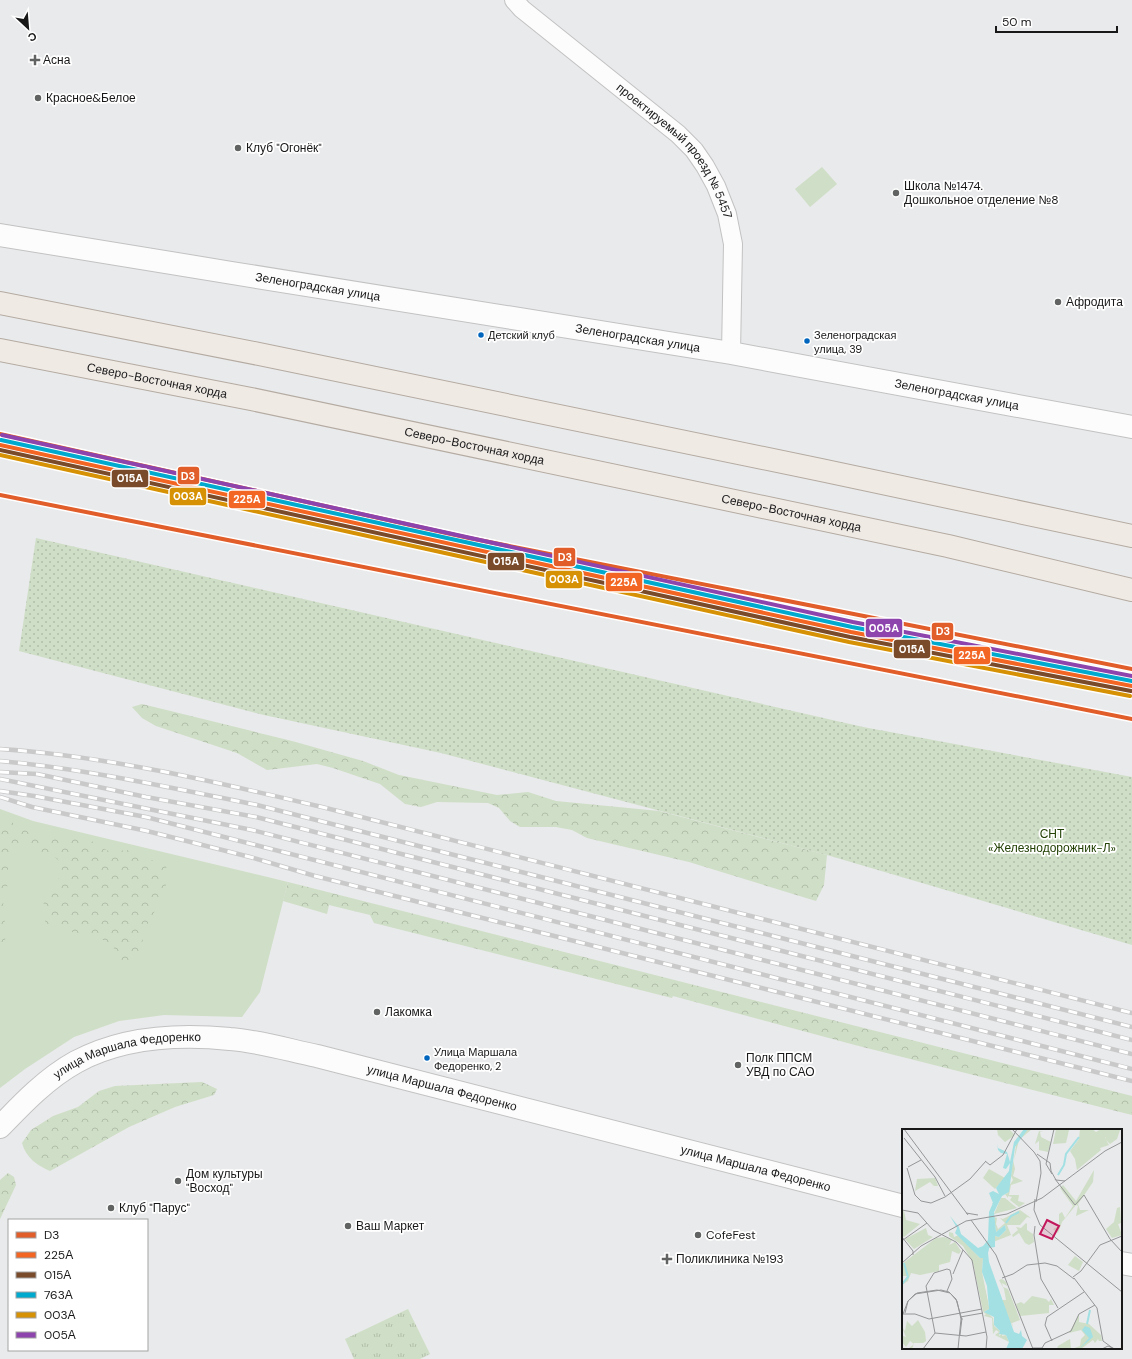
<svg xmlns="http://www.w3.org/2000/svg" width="1132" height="1359" font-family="'DM Sans',sans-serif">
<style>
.grass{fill:#cfdec6}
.forest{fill:url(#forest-crowns)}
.park{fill:url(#park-tufts)}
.garden{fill:url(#garden-dots)}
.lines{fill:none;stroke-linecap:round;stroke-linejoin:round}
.minor-casing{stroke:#c2c2c3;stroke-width:20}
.tertiary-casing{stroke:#c2c2c3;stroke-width:24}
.primary-casing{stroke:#b4aba2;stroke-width:24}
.minor{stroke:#fcfcfc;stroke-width:18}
.tertiary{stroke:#fcfcfc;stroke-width:22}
.primary{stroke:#f0eae5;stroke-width:22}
.rail-casing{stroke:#c9c9ca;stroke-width:4.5}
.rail{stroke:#fff;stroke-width:3;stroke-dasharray:9;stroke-linecap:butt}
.rail-1-casing{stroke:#fff;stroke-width:7}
.rail-2-casing{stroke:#fff;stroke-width:7}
.rail-3-casing{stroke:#fff;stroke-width:7}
.rail-4-casing{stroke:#fff;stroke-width:7}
.rail-5-casing{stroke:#fff;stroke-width:7}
.rail-6-casing{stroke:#fff;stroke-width:7}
.rail-1{stroke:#e15d29;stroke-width:4}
.rail-2{stroke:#f26522;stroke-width:4}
.rail-3{stroke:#7a4b2a;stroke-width:4}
.rail-4{stroke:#00a9ce;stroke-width:4}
.rail-5{stroke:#d69104;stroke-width:4}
.rail-6{stroke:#8e44ad;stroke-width:4}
.poi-dot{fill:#616262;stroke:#fff;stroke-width:1.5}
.bus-dot{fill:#0065bd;stroke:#fff;stroke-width:1.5}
.labels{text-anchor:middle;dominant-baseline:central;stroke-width:3.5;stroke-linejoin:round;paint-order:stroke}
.bus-label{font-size:11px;fill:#181819;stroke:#fff;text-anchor:start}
.poi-label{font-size:12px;fill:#181819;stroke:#fff;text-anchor:start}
.street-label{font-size:12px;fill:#181819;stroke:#fff}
.park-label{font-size:12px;fill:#234105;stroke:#fff}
.inset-river{fill:none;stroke:#a2e0e4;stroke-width:2}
.inset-road{fill:none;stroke:#959697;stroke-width:1}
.view{fill:#c2185b;fill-opacity:0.15;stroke:#c2185b;stroke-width:2}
.inset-edge{fill:none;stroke:#181819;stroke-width:2}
.line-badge{stroke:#fff;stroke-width:1.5}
.badge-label{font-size:11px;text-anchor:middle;font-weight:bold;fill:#fff}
</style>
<defs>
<pattern id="forest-crowns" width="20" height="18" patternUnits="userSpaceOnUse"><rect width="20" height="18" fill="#cfdec6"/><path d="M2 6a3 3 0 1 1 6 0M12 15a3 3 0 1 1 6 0" fill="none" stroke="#b1beaa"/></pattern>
<pattern id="park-tufts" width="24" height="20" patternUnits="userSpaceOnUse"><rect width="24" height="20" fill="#cfdec6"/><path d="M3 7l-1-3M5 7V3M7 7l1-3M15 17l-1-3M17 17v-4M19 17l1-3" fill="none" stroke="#b1beaa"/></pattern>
<pattern id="garden-dots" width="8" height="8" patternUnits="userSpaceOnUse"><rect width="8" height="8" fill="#cfdec6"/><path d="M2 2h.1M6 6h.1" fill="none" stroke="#b1beaa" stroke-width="1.8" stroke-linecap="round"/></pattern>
</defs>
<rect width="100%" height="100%" fill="#e9eaeb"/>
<g class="grass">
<path d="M822,167L837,184L810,207L795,189Z"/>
<path d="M0,809L33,821L288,882L260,992L242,1017L164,1015L119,1021L74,1037L25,1069L0,1088Z"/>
</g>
<g class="forest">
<path d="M142,704L292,741L363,761L399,775L497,795L528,792L556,801L659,811L827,855L824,885L816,901L689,862L587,838L572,830L556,827H520L510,821L499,808L488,803L437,802L421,807L405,804L380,784L333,768L317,764L267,770L237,753L156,726L142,718L132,707Z"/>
<path d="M0,815L30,833L88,839L110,852L127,850L166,866C172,888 154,910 145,930C143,934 143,940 142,945C140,954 132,962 124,965L116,950L102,939L46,926L43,909L44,900L62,873C61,867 61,862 56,858C50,853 22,846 14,845C5,858 10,874 7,888C6,894 3,901 3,907C3,923 12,934 0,949Z"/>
<path d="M288,882L1132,1096V1115L855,1045L673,996L672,998L374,923L370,915L329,905L327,914L283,901Z"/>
<path d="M202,1082L217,1089L214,1095L175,1107L129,1127L50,1171C37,1165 26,1158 22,1143L31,1130L53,1116L78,1107L99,1091L115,1086Z"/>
<path d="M8,1173L14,1177L16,1185L0,1219V1180Z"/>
</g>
<path class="park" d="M408,1309L430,1354L420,1359H354L345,1339Z"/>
<path class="garden" d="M36,538L863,727L1132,777V945L827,855L441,753L264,715L19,651Z"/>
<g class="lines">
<g class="minor-casing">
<g id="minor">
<path id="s1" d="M514,0L522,9L678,134L694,150L705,166L716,186L727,214L733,244L731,353"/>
</g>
</g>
<g class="tertiary-casing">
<g id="tertiary">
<path id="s2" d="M0,235L232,273L731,353L1132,427"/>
<path id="s3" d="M0,1127C23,1103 47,1078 76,1062C122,1037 180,1034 230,1039C259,1041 288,1050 317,1056L903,1206"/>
<path d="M1121,1263L1132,1265"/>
</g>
</g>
<g class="primary-casing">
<g id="primary">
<path d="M0,303L259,354L821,470L1132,536"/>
<path id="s4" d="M0,350L251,399L948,546L1132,590"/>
</g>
</g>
<use href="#minor" class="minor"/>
<use href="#tertiary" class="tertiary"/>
<use href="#primary" class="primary"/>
<g class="rail-casing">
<g id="rail">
<path d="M0,749C108,756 220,783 326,808L1132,1013"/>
<path d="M0,761C87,769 172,788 257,805L1132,1027"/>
<path d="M0,772L37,774L146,797L256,817L1132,1040"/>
<path d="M0,779L252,830L1132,1054"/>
<path d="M0,791L34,796L146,817L1132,1069"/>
<path d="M0,797L32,807L147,831L250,857L315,876L1132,1081"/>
</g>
</g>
<use href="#rail" class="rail"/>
<g class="rail-1-casing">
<g id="rail-1">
<path d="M0,434L469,538L1132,669"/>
<path d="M0,495L1132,719"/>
</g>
</g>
<g class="rail-2-casing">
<path id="rail-2" d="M0,445L851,632L1132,686"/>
</g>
<g class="rail-3-casing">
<path id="rail-3" d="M0,450L850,637L1131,691"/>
</g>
<g class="rail-4-casing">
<path id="rail-4" d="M1,440L852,627L1132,681"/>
</g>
<g class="rail-5-casing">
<path id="rail-5" d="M0,455L849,642L1130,696"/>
</g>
<g class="rail-6-casing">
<path id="rail-6" d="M2,435L853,622L1132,676"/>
</g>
<use href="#rail-1" class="rail-1"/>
<use href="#rail-2" class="rail-2"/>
<use href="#rail-3" class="rail-3"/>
<use href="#rail-4" class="rail-4"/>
<use href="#rail-5" class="rail-5"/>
<use href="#rail-6" class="rail-6"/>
</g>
<g class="poi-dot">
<path d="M33 54h4v4h4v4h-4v4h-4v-4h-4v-4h4z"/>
<circle cx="38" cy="98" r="4"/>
<circle cx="238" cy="148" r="4"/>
<circle cx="896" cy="193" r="4"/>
<circle cx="1058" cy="302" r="4"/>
<circle cx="377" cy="1012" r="4"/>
<circle cx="738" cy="1065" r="4"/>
<circle cx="178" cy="1181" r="4"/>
<circle cx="111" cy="1208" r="4"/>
<circle cx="348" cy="1226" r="4"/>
<circle cx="698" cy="1235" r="4"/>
<path d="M665 1253h4v4h4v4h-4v4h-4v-4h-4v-4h4z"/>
</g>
<g class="bus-dot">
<circle cx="481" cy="335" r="3.5"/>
<circle cx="807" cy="341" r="3.5"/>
<circle cx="427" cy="1058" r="3.5"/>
</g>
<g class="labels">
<g class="bus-label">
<text x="488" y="335">Детский клуб</text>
<text x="814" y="335">Зеленоградская<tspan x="814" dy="14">улица, 39</tspan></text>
<text x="434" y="1052">Улица Маршала<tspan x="434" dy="14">Федоренко, 2</tspan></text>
</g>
<g class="poi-label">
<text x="43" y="60">Асна</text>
<text x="46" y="98">Красное&amp;Белое</text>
<text x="246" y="148">Клуб "Огонёк"</text>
<text x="904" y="186">Школа №1474.<tspan x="904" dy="14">Дошкольное отделение №8</tspan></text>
<text x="1066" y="302">Афродита</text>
<text x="385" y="1012">Лакомка</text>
<text x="746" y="1058">Полк ППСМ<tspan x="746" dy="14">УВД по САО</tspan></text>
<text x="186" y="1174">Дом культуры<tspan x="186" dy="14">"Восход"</tspan></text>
<text x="119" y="1208">Клуб "Парус"</text>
<text x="356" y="1226">Ваш Маркет</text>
<text x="706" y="1235">CofeFest</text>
<text x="676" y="1259">Поликлиника №193</text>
</g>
<g class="street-label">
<text stroke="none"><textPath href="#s1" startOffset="223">проектируемый проезд № 5457</textPath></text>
<text stroke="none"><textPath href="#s2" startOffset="322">Зеленоградская улица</textPath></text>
<text stroke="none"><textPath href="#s2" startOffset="646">Зеленоградская улица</textPath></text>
<text stroke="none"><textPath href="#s4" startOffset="160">Северо-Восточная хорда</textPath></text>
<text stroke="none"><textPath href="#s2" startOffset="970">Зеленоградская улица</textPath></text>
<text stroke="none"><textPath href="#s4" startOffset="484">Северо-Восточная хорда</textPath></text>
<text stroke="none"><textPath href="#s4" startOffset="808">Северо-Восточная хорда</textPath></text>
<text stroke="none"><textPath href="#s3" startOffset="152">улица Маршала Федоренко</textPath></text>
<text stroke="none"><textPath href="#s3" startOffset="476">улица Маршала Федоренко</textPath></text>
<text stroke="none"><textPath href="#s3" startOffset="800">улица Маршала Федоренко</textPath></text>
</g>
<g class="park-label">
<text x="1052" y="834">СНТ<tspan x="1052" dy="14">«Железнодорожник-Л»</tspan></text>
</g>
</g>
<g transform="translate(902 1129)">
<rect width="220" height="220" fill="#e9eaeb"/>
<path d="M192,41L191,53L176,75L178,81H187L174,87L176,77L174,76L160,93L156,104L151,100L157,97V85L160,83L163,89L171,77L158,59L161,56L174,72Z" fill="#cfdec6"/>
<path d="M126,0H130L117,11L112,31L114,16L119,7ZM178,0H190L194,3L199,0H211L203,9L207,16L198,19L199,21L175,41L173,30L168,22L177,10ZM137,2L141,3H138L139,8L149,13L146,23L137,21V12L133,15ZM111,31L113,40L111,47L121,52L109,56L107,66H117L116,72L123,74L117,78L108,71L110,68L106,67V69L103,65L106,64L107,57L111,51L109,47ZM2,82L4,91L18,95L2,108L0,107V83ZM124,94L125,95V101L131,105L132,113L127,116L123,114L117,104L111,108L110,106L116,101L114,98L119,99ZM24,99L26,106L31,108L12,120L3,110ZM42,108L50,111L47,116L53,113L59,122L57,125L50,122L48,133L37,136V142L18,146L9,144L6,152L0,156L5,147H0V135L34,109ZM79,142L86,173L87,180L82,183L86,184L91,189L92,197L98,202L97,207L101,204L100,207L104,206L107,213L93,206L97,203L94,201L91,205L90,189L82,187L84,185L82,184L81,182L73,143ZM100,150L104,153L105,157L100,154L101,158L106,160L118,191L110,194L111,199L107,187L113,181L104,179L100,171H104L102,160L97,151ZM16,191L23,203L24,212L21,214H12L10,220H6L12,215L8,212L4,218L0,213L1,207L4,208L0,198L3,202L5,192L10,197Z" fill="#cfdec6"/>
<path d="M211,0L218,1L215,10L208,15L203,10L206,3Z" fill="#cfdec6"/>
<path d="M154,0L167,1L164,14L151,15ZM168,210L169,220H155L156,217Z" fill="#cfdec6"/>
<path d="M95,0H107L113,6L103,13L96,6ZM87,40L103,49L93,60L81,49ZM33,49L36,57H32L28,53L13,62L15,50ZM99,69H103L115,79L92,85ZM218,78L219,94L216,95L220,106L210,109L204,100L212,93L215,79ZM118,81L129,89L125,88L118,96H105L109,106L91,113L93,107L97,108L104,101L103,96L94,103L92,88L95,89L94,95L96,100L103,94L98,89L101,90ZM47,103L51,104L52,108L57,106L78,129H81L80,143L87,179L82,183L71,134L61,117L47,107ZM173,127L181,133L177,142L166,136ZM130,167L144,170L147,173L149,170L152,176H147V184L118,187L114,175L119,173L122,175ZM110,171L117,189L108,195L100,172ZM177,185V193L187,195L199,206L200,212H197L196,210L193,214L191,211L179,220H170L178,217L179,210L183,206L179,201L167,204Z" fill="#cfdec6"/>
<path d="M122,0H126L113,18L107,63L100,67L92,83L94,103L103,96L104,101L97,108L93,107V118L87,119L86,124L87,133L112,203L117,205L119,201L120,207L125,211L120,220H104L107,213L104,206L97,205L98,202L92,196V188L82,183L87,180L85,157L80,143L81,129H78L53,104L55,99L48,87L57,98L59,105L76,119L81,117L86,111L87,83L91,74L87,64L91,62L97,65L94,59L107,42L108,34L104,40L101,39L105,25L99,24L96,21L95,14L96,19L105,23L108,33L112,13ZM183,197L188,199L191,208L177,220H171L178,219L187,209L180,201Z" fill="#a2e0e4"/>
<path class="inset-river" d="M156,46L162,36L164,25L177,8M90,85L93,77L91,74M104,94L109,87L117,83M87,114L90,90M86,117L84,130L94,178L98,187L107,192M0,155L6,148L2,134M92,189L105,191M185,195L188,181"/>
<path class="inset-road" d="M2,0L66,86M110,0L132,23L138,32L139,44L134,73M2,9L33,48L43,67M135,25L148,34L149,42L154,51L163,52M83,32L88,36L101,26L115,0M6,38L19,31M5,39L13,66L19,72L29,74L43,68L68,50L84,32M150,45L144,35L152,0M153,50L173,76L182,66L208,110L220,123M133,70L132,81L138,96L220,163M0,81L16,84L31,101L54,113L70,131L85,208L84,220M64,84L76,86M69,91L94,126L131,220M133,97L132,106L139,150L156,179M0,108L11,122V126M1,111L25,94M0,134L19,117L64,92L105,85L140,69L203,22L220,13M51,145L61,121M171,148L179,142L198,116L220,107M100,149L111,145L125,136L143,134L155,137L172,150M172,149L195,179L201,212L212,220M3,184L6,172L15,164L35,161L48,164L55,172L59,190L56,220M0,185H13L27,190L80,180M1,185L6,172L13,165L39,161L47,163L54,170L60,191M58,188L81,184M33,204L64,207L84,203M58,206L60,189M150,212L143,196L145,188L182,163M130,219H140L143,214L169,202L177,185L193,176M21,220L33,204L24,157L32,144L45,140L48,141L50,150L45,162M200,220L206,217L213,220"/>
<path class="view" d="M145,91L157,97L150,110L138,105Z"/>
<rect width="220" height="220" class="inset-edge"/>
</g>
<g class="line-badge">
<rect x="177" y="466" width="23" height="19" rx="4" fill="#e15d29"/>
<rect x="111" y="469" width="38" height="19" rx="4" fill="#7a4b2a"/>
<rect x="169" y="487" width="38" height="19" rx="4" fill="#d69104"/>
<rect x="228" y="490" width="38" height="19" rx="4" fill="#f26522"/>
<rect x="553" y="547" width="23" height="20" rx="4" fill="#e15d29"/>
<rect x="487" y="552" width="38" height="19" rx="4" fill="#7a4b2a"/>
<rect x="545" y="570" width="38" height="19" rx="4" fill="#d69104"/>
<rect x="605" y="572" width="38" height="20" rx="4" fill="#f26522"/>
<rect x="865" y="618" width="38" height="20" rx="4" fill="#8e44ad"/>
<rect x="931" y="622" width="23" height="19" rx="4" fill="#e15d29"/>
<rect x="893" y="639" width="38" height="20" rx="4" fill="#7a4b2a"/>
<rect x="953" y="646" width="38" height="19" rx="4" fill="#f26522"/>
</g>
<g class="badge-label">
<text x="188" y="480">D3</text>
<text x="130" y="482">015А</text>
<text x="188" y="500">003А</text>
<text x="247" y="503">225А</text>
<text x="565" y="561">D3</text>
<text x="506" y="565">015А</text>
<text x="564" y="583">003А</text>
<text x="624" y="586">225А</text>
<text x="884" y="632">005А</text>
<text x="943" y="635">D3</text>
<text x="912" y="653">015А</text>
<text x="972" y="659">225А</text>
</g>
<rect x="8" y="1219" width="140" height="132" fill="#ffffff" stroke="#a3a3a3"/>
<rect x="16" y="1232" width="20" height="6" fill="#e15d29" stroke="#a3a3a3"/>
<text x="44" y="1239" font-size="12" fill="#181819">D3</text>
<rect x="16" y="1252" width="20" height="6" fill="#f26522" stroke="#a3a3a3"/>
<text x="44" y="1259" font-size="12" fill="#181819">225А</text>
<rect x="16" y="1272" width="20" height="6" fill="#7a4b2a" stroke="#a3a3a3"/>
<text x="44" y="1279" font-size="12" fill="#181819">015А</text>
<rect x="16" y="1292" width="20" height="6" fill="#00a9ce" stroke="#a3a3a3"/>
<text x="44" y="1299" font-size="12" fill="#181819">763А</text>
<rect x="16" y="1312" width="20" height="6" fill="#d69104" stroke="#a3a3a3"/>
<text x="44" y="1319" font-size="12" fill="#181819">003А</text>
<rect x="16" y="1332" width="20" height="6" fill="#8e44ad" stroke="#a3a3a3"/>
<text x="44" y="1339" font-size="12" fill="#181819">005А</text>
<g transform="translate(28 28) rotate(154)" stroke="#ffffff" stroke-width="3" paint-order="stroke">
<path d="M0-3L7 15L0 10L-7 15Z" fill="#181819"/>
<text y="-6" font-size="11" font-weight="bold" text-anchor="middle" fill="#181819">С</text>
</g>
<path d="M996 26v6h121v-6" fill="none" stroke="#181819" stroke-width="2"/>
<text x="1002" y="26" font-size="12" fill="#181819" stroke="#ffffff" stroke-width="3" paint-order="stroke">50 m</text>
</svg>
